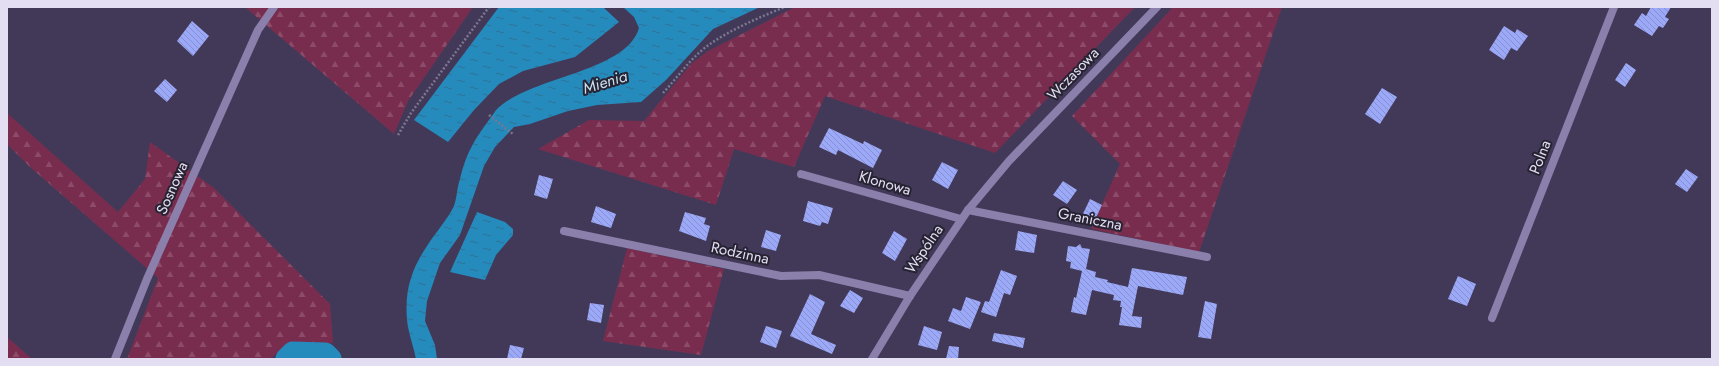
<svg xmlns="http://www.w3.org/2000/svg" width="1719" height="366" font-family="Jost,sans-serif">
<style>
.forest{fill:url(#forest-firs)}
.water{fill:url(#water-ripples)}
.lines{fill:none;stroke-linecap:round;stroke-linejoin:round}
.river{stroke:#258abc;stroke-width:23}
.building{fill:url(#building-back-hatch)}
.path{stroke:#7d7691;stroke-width:2.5;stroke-dasharray:2 2;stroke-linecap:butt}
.street{stroke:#8b7fab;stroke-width:8}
.labels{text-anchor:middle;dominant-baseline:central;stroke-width:4;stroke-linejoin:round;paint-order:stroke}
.street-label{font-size:15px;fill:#e3def2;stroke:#272332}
.water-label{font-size:16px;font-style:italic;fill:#c6dfef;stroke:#272332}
</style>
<defs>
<pattern id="forest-firs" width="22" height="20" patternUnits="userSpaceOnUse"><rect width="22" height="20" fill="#792d4e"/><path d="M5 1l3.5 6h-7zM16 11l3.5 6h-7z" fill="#8c4b68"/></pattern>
<pattern id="water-ripples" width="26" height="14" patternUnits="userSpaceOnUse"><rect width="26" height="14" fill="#258abc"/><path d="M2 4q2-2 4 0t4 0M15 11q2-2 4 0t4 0" fill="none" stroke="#307194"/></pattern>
<pattern id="building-back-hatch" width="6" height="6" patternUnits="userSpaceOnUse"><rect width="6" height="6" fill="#9ca9f9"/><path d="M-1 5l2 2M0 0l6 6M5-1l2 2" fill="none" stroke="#8690cd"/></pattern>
</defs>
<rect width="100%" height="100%" fill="#423959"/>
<g class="forest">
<path d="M245,7H473L408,101L394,134Z"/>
<path d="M795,7H1135L995,153L825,96L794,167L734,149L716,205L538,149L589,120L644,121L691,64L708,51Z"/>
<path d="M1173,7H1282L1199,252L1091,229L1120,164L1072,116Z"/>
<path d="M7,113L118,212L145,179L150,142L214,188L330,304L333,343L283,348L270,359H127L158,278L30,167L7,144Z"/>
<path d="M627,248L724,269L701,355L603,341Z"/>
<path d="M7,337L32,359H7Z"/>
</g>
<g class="water">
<path d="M499,7H603L619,22L575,57L523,71L499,84L474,110L448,142L414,120Z"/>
<path d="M623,7H760L713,29L666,80L641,102L597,105L568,111L530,124L514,127L495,147L484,166L460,235L440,263L427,301L425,321L435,345L437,359H416C414,348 410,338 408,327C406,316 406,301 408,290C411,274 418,259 427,246C436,232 447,220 454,206C457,198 457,187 460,179C466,154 474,140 489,120C492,116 495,111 498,108C533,76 626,72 639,28L634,17Z"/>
<path d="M477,212L505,222L513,229V235L496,255L485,280L450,272Z"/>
</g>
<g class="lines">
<path class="river" d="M287,359L293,353L325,354L330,359"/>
</g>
<g class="building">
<path d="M1651,7H1671L1665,17L1669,19L1663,28L1659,26L1652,36L1634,25L1642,13L1646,16Z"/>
<path d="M192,21L209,36L193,56L177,41Z"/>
<path d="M1504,26L1515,33L1517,29L1528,36L1517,51L1511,48L1504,60L1489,50Z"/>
<path d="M1626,63L1636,70L1625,87L1615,80Z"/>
<path d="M165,79L177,90L167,102L154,91Z"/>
<path d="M1382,88L1397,97L1380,124L1365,114Z"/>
<path d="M829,128L863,144L864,141L882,150L873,168L838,150L836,155L819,147Z"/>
<path d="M942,162L958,170L948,189L932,180Z"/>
<path d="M1686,169L1698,177L1687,192L1675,184Z"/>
<path d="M539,175L553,179L547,199L534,195Z"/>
<path d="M1063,181L1077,190L1067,204L1053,195Z"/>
<path d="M1090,199L1102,205L1092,226L1080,220Z"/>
<path d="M808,201L833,208L828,224L822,222L820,226L803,221Z"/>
<path d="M596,206L616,214L611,228L591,222Z"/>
<path d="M685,212L706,218L704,224L710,226L706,241L679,231Z"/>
<path d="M766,230L781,235L776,251L761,247Z"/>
<path d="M894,231L907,239L895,261L882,253Z"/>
<path d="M1018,231L1037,235L1034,253L1015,250Z"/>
<path d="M1080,244L1082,248L1090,249L1086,269L1096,272L1095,277L1108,280L1107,282L1128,287L1132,268L1187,277L1183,295L1138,286L1132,316L1142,317L1141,328L1119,325L1122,307H1120L1121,301L1113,300L1114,295L1092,290L1086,315L1071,312L1074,297L1076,298L1082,271L1070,268L1071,262L1066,261L1068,246L1076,247Z"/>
<path d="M1001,270L1017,276L1010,295L1004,293L996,317L981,312L985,301L989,302Z"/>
<path d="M1458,276L1476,284L1467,306L1448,299Z"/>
<path d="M850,290L863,298L854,313L840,306Z"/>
<path d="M810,294L825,302L811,334L836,345L832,354L790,336Z"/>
<path d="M966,297L981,302L970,329L948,321L953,308L961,311Z"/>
<path d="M1205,301L1217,304L1211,339L1198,337Z"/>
<path d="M590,303L604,305L601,323L587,320Z"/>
<path d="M766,326L782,331L776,348L760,342Z"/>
<path d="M924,326L942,332L937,350L918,345Z"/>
<path d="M994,333L1025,338L1023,348L992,341Z"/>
<path d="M510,345L524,348L521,359H507Z"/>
<path d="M949,346L959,347L958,359H946Z"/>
</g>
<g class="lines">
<g class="path">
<path d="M663,93C678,77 691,57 710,44C732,29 760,17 785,7"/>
<path d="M489,115L513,134"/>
<path d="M398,135L411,113L489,7"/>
</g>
<g class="street">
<path d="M801,174L961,219"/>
<path d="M968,210L1207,257"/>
<path d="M564,231L781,276L819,275L910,296"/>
<path d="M1492,318L1614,7"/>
<path d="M115,359L147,279L258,30L274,7"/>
<path d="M872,359L910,296L968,210L1009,161L1157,7"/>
</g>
</g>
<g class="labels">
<g class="street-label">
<text transform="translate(1073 74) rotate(-46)">Wczasowa</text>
<text transform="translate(1540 157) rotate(-69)">Polna</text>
<text transform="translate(885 183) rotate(16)">Klonowa</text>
<text transform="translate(172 188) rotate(-66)">Sosnowa</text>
<text transform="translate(1090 219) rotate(11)">Graniczna</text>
<text transform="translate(924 249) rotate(-56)">Wspólna</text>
<text transform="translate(740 253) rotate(12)">Rodzinna</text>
</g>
<g class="water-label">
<text transform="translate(605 82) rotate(-17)">Mienia</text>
</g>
</g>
<rect width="1719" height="366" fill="none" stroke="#e3def2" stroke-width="16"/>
</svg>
